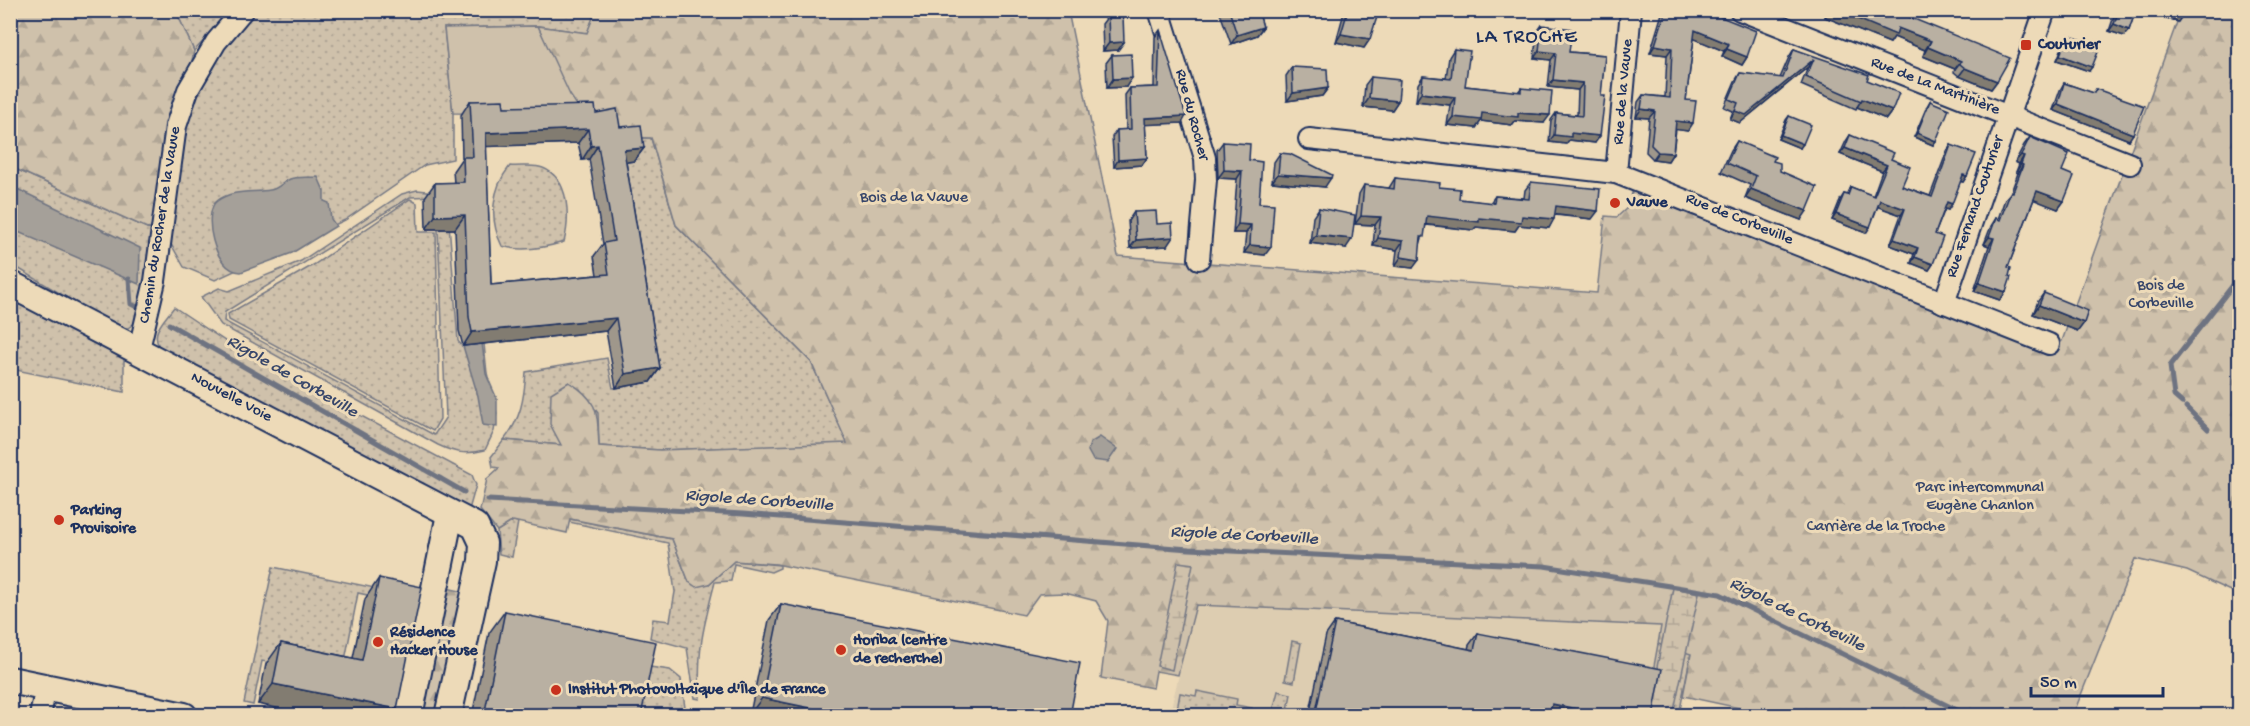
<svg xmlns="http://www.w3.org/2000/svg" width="2250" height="726" font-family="'Gochi Hand',sans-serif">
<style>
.built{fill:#ddcdb1}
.grass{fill:url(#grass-dots);stroke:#757884;stroke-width:1.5}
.forest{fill:url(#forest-firs);stroke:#757884;stroke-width:1.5}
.wetland{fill:url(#wetland-marsh);stroke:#757884;stroke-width:1.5}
.garden{fill:#cfc1ab;stroke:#757884;stroke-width:1.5}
.water{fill:#a5a099;stroke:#6e7381;stroke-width:1.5}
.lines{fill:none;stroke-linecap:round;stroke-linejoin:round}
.stream{stroke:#6e7381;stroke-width:5}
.minor-casing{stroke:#1b2f5e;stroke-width:24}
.tertiary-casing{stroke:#1b2f5e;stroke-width:30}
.minor{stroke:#eddab8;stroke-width:20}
.tertiary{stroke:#eddab8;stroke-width:26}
.wall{fill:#9f978b;stroke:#1b2f5e;stroke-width:1.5;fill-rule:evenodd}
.shaded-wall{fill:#827b71;stroke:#1b2f5e;stroke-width:1.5}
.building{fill:#b9b0a2;stroke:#1b2f5e;stroke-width:1.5;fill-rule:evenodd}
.poi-dot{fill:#c8321e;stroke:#eddab8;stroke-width:2}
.labels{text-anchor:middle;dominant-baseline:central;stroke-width:6;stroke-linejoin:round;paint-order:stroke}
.poi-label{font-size:16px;font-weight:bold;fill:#1b2f5e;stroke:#eddab8;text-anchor:start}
.street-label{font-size:16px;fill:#1b2f5e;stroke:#eddab8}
.park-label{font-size:16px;fill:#36456a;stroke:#eddab8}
.water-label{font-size:18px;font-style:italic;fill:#37466a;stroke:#eddab8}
.quarter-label{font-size:20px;letter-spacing:1.5px;fill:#1b2f5e;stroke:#eddab8}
</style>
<defs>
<pattern id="grass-dots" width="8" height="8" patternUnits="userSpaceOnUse" patternTransform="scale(1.5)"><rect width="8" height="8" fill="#cfc1ab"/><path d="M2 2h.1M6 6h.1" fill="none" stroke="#b1a696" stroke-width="1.8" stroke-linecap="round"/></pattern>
<pattern id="forest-firs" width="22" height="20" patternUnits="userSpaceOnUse" patternTransform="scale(1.5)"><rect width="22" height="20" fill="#cfc1ab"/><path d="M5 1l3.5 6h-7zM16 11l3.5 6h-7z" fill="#b1a696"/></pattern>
<pattern id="wetland-marsh" width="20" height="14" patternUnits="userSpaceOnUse" patternTransform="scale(1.5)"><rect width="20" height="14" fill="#cfc1ab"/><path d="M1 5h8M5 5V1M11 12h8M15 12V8" fill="none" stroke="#b1a696"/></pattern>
</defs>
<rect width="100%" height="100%" fill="#eddab8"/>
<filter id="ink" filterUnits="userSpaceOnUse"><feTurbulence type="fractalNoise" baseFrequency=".0167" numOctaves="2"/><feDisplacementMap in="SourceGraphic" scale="12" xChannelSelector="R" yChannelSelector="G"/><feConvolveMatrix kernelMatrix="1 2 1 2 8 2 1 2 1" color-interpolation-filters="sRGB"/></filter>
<g filter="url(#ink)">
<path class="built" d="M1196,605L1661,626L1645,715L1169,716Z"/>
<g class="grass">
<path d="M176,11H232L194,51Z"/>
<path d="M253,11H596L587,33L538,26L444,28L453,113V159L425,165L345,220L215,280L184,267L171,244L182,145L190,104L215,57Z"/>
<path d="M631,138H651L676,225L811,362L848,444L660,450L599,446L598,413L580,389L562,445L504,440C521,419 524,399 526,372L607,358L613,388L650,382L614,164Z"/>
<path d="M510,166C520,167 534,164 543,168C570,179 570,218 564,242C544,248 521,252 502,246C489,220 491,189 510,166Z"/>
<path d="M11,167L156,232L136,322L128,328L116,327L11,264Z"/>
<path d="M417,190L437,192L440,196L410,197L225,312L224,321L434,435L446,417L438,230L443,229L442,197H447L458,341L462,346L484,344L487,373L497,413L494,431L485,450C466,455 455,453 438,445L221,325L201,297L219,288L229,291L301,261L402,194Z"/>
<path d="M410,199L417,203L418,232H436L440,419L433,431L229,320L228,314L315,264Z"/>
<path d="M10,297L124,358V392L11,369Z"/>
<path d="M174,307L243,353L472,475L476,485L469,510L164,355C148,333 160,326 174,307Z"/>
<path d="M570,519L672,539L689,582L709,584L734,561L780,565V568L771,572L734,564L731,581L715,582C703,628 697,651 700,699L695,698L687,648L650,638L653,619L670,621L675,592L668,543L569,522Z"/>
<path d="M513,521L518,522L512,557L499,554L497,531Z"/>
<path d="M273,567L409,595L408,604L358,593L342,676L262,661L253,705L244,703Z"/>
<path d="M1292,641L1301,643L1294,682L1285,680Z"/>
<path d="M1658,644L1691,653L1679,715L1645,716Z"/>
<path d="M643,666L670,670L681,679L686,715L633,716Z"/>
<path d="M1197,691L1237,699L1236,705L1252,708L1250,715L1176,716L1180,693L1196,696Z"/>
<path d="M1278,691L1291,694L1287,715H1272Z"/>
</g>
<g class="forest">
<path d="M596,10L1068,11L1118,256L1597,293L1605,216L1617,217L1627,208L1633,190L2051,351L2062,341L2181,11H2239V595L2187,571L2135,559L2073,715H1772L1683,696L1691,654L1658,644L1661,626L1196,605L1178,675L1156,671L1153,688L1101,678L1108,621L1096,601L1065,593L1039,594L1024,615L776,564L734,561L709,584L696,587L689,582L672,539L570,519L567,533L513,521L497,531L480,510L487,479L499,468L493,467L491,457L504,440L561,445L550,424L551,393L569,382C600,401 597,414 599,446L660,450L847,443L811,362L676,225L651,138C633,138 603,133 588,121C570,107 548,48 538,26L587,33Z"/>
<path d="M11,11H176L194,51L156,232L11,167Z"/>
<path d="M442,587L465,592L440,715L417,716Z"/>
</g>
<g class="wetland">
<path d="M1178,562L1193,564L1172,670L1157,666Z"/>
<path d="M1673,588L1699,593L1673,715L1647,716Z"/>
</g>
<path class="garden" d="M538,26L570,95L583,114L453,113L444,28Z"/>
<g class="water">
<path d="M318,177L324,191V201L329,203L331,219L336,226L292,253L241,272C213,272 202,211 217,201C233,189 252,193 270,190C278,189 283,182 290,179C298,176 309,178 318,177Z"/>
<path d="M11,186L140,248L139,284L11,229Z"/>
<path d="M482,343L486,374L497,399V427L483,425L478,396L463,346Z"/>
<path d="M1100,437L1117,449L1108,462L1093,460L1088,451L1090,443Z"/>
</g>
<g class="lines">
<g class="stream">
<path d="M129,279L131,304L141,309"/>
<path d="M169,324L464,492"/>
<path d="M2182,403L2174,396L2170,366L2240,276"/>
<path d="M2186,407L2208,429"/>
<path d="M488,500L743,514L1189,549L1544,566L1720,594L1969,716"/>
</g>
<g class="minor-casing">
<g id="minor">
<path d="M1159,10L1205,158L1206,180L1199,259"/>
<path d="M1740,10L2130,164"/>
<path d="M1309,139L1616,173L2049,344"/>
<path d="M1616,173L1631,10"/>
<path d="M1944,303L2045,10"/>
<path d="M139,349L155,281L176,126L188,90L216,42L243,10"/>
<path d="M40,716L46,687"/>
</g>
</g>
<g class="tertiary-casing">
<g id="tertiary">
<path d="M10,284L475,526L483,543L482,561L448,716"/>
<path d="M10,680L184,716"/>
<path d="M409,716L450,514"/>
</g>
</g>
<use href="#minor" class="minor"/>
<use href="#tertiary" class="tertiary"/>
</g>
<g class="wall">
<path d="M1219,10H1258L1263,27L1257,35L1231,44Z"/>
<path d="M1347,10H1357L1370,39L1364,48L1336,42L1343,16Z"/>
<path d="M1663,10H1704L1747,57L1742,65L1722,56L1724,51L1694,38L1686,100L1688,131L1676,129L1673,153L1668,161L1653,159L1646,152L1649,118L1636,117L1638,102L1643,95L1665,97L1667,55L1650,53Z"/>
<path d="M1828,10H1892L1997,81L1991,89L1959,76L1954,72L1955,69L1923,56L1925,50L1894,37L1890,43L1825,17Z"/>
<path d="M2116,10H2136L2129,30L2124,36L2109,31Z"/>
<path d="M1108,16L1124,42L1118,50L1103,51L1102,24Z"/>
<path d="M1542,25L1569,52L1605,55L1595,143L1569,140L1566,144L1549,142L1551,120L1556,113L1577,115L1578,90L1548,87L1551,60L1534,58L1537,32Z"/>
<path d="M1160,30L1182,123L1145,124L1147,158L1142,165L1114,167L1112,137L1117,130H1126L1125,95L1130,88L1154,87L1155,37Z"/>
<path d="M2068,35L2089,71L2057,60L2065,40Z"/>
<path d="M1454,49L1465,86L1518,92L1521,88L1544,123L1515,121L1512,125L1481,121L1476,128L1447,125L1450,105L1416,101L1418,84L1423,76L1446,78L1449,57Z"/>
<path d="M1794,49L1867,80L1892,111L1886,119L1857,107L1856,109L1801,85L1808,67L1740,123L1730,119L1733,111L1724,107L1735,81L1740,73L1780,78L1789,57Z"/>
<path d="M1112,55L1126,87L1107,88L1106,63Z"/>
<path d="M1292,67L1328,88L1322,96L1287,101L1286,76Z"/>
<path d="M1371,77L1398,101L1392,110L1363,107L1365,85Z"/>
<path d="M2064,83L2093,93L2096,89L2129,140L2053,110L2060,90Z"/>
<path d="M470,101L504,107L596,113L620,127L644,148L634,161L626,162L660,368L650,382L616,388L606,331L463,346L459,331L455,229H426L425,197L435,183H454L453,171L462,158L461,115ZM578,143L582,160L589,159L603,244L594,256L597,275L491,285L486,146Z"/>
<path d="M1930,101L1933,145L1914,137L1927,106Z"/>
<path d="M1789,116L1800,148L1778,139L1786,120Z"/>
<path d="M1850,135L1891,159L1902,186L1930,196L1947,151L1951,145L1967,176L1963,182L1960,181L1948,210L1945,209L1935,234L1933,264L1929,270L1911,263L1914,254L1890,245L1901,215L1878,206L1866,233L1832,220L1840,200L1844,194L1847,195L1851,187L1873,196L1882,171L1840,154L1846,141Z"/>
<path d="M2030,137L2062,171L2064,201L2058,209L2034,199L2008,267L2009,276L2006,292L2000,300L1974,291L1989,246L1984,244L1991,226L1996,218L1998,219L2005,199L2011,192L2018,173L2016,172L2019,164L2015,162L2024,145Z"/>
<path d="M1737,141L1773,161L1780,171L1801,220L1745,198L1750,185L1721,172L1731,150Z"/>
<path d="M1223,142L1249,160L1259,203L1265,255L1244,253L1246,233H1233L1237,179L1218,178L1217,150Z"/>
<path d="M1280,153L1325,187L1272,182L1274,162Z"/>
<path d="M1395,178L1439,187L1459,199L1490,203L1495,196L1524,198L1525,190L1531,182L1592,219L1555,215L1549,228L1519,225L1515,231L1476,227L1473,230L1426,225L1413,268L1395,266L1397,250L1373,246L1375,225L1355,224L1359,194L1364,185L1389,188Z"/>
<path d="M1319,208L1346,248L1310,243L1313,217Z"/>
<path d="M1134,212L1157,224L1167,246L1130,248L1128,221Z"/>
<path d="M2044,293L2078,331L2033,314L2038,301Z"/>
<path d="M379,578L397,709L393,716H313L258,704L266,664L281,643L353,658L365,599Z"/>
<path d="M781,604L1070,716H756L750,714L769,620Z"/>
<path d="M505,611L641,716H472L489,633Z"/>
<path d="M1335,622L1468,649L1469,645L1478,633L1653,716H1309L1326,635Z"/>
</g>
<g class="shaded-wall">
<path d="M1597,10H1611L1608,14Z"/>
<path d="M1830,10H1836L1898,28L1931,41L1925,50L1894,37L1890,43L1825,17Z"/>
<path d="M2142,10H2166L2182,16L2178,22Z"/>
<path d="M2114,24L2129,30L2124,36L2109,31Z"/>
<path d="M1263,27L1257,35L1231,44L1237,35Z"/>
<path d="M1695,30L1729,44L1724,51L1690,37Z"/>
<path d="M1341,34L1370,39L1364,48L1336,42Z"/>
<path d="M1124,42L1118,50L1103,51L1109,43Z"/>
<path d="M1655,45L1672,48L1667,55L1650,53Z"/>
<path d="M1928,47L1961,61L1955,69L1923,56Z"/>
<path d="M1727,49L1747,57L1742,65L1722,56Z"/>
<path d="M1539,51L1556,53L1551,60L1534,58Z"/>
<path d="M2060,55L2092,67L2089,71L2057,60Z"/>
<path d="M1814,59L1808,67L1740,123L1730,119L1735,111Z"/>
<path d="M1965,68L1997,81L1991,89L1959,76Z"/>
<path d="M1132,78L1126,87L1107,88L1113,79Z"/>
<path d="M1553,80L1583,83L1578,90L1548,87Z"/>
<path d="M1328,88L1322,96L1287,101L1293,93Z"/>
<path d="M1421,93L1455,97L1450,105L1416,101Z"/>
<path d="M1369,98L1398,101L1392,110L1363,107Z"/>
<path d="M1862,99L1892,111L1886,119L1857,107Z"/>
<path d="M2058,104L2133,134L2129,140L2053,110Z"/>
<path d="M1641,109L1655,111L1649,118L1636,117Z"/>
<path d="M1482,113H1518L1550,115L1544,123L1515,121L1512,125L1481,121L1476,128L1447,125L1453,117Z"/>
<path d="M1186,116L1182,123L1140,125L1145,118Z"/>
<path d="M1676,121L1693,123L1688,131L1671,129Z"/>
<path d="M588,129L578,143L476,147L486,133Z"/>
<path d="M1571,133L1600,136L1595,143L1569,140L1566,144L1549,142L1554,135Z"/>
<path d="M1917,133L1936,141L1933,145L1914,137Z"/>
<path d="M1781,135L1803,144L1800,148L1778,139Z"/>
<path d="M598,145L589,159L582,160L591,146Z"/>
<path d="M644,148L634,161L614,164L624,150Z"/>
<path d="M1845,148L1887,165L1882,171L1840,154Z"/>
<path d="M1658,152L1673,153L1668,161L1653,159Z"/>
<path d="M2021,155L2024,156L2019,164L2015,162Z"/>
<path d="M1147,158L1142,165L1114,167L1118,160Z"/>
<path d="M2021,164L2023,165L2018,173L2016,172Z"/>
<path d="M1224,170L1242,171L1237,179L1218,178Z"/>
<path d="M1278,174L1331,178L1325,187L1272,182Z"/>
<path d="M1963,175L1967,176L1963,182L1958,181Z"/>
<path d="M1751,189L1807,211L1801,220L1745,198Z"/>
<path d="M2037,191L2064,201L2058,209L2032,199Z"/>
<path d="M1880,200L1905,209L1901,215L1876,206Z"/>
<path d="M1947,202L1952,204L1948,210L1943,208Z"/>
<path d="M1556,206L1598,211L1592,219L1550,214Z"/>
<path d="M1836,214L1870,227L1866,233L1832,220Z"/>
<path d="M465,215L455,229H426L435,216Z"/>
<path d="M1361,216L1381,217L1375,225L1355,224Z"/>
<path d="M1427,216H1522L1554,219L1549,228L1519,225L1515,231L1476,227L1473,230L1421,224Z"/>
<path d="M1238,224L1251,225L1246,233H1233Z"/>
<path d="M1316,235L1352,239L1346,248L1310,243Z"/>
<path d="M1173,237L1167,246L1130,248L1136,240Z"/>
<path d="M1989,237L1994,238L1989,246L1984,244Z"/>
<path d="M1378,238L1403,241L1397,250L1373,246Z"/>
<path d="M1894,239L1918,248L1914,254L1890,245Z"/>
<path d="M1250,245L1271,247L1265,255L1244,253Z"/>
<path d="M1401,257L1419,260L1413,268L1395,266Z"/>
<path d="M1915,257L1933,264L1929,270L1911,263Z"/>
<path d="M1979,283L2006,292L2000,300L1974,291Z"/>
<path d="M2039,305L2084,323L2078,331L2033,314Z"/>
<path d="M616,318L606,331L463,346L472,332Z"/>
<path d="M660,368L650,382L616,388L625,374Z"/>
<path d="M273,684L397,709L393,716H313L258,704Z"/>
<path d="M762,698L849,716H756L750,714Z"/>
<path d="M1552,704L1592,712L1590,716H1544Z"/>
</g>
<g class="building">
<path d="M1229,10H1258L1263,27L1237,35Z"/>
<path d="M1348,10H1357L1377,17L1370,39L1341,34Z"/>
<path d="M1666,10H1704L1756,31L1747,57L1727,49L1729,44L1695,30L1686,100L1696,101L1693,123L1676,121L1673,153L1658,152L1651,145L1655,111L1641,109L1643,95L1670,98L1672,48L1655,45Z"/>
<path d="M1836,10H1892L2010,58L1997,81L1965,68L1960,64L1961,61L1928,47L1931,41L1898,28L1896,35Z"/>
<path d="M2119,10H2136L2129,30L2114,24Z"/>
<path d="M2166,10H2184L2182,16Z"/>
<path d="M1123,15L1124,42L1109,43L1108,16Z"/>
<path d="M1542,25L1572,29L1569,52L1605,55L1601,96H1605L1600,136L1571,133V137L1554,135L1556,113L1582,116L1583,83L1553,80L1556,53L1539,51Z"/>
<path d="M1160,30L1186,116L1145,118L1147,158L1118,160L1117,130L1131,129L1130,88L1158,87Z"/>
<path d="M2068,35L2100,47L2092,67L2060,55Z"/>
<path d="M1454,49L1470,51L1465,86L1521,92V88L1552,91L1550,115L1518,113V117L1482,113L1481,120L1453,117L1455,97L1421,93L1423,76L1451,79Z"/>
<path d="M1794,49L1869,75L1867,80L1899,93L1892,111L1862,99L1861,101L1806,77L1814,59L1746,115L1735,111L1738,103L1729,99L1740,73L1783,78Z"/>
<path d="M1131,54L1132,78L1113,79L1112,55Z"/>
<path d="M1292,67L1327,69L1328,88L1293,93Z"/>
<path d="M1371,77L1400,80L1398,101L1369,98Z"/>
<path d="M2064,83L2094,93L2096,89L2144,106L2133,134L2058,104Z"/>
<path d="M503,100L504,107L595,105L596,113L617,109L620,127L641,125L644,148L624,150L660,368L625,374L616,318L472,332L469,317L465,215L435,216V183L464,182L463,157H473L470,101ZM588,129L591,146L598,145L614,241L604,243L609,274L491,285L486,133Z"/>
<path d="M1930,101L1949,109L1936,141L1917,133Z"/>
<path d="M1789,116L1811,125L1803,144L1781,135Z"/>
<path d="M1850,135L1894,153L1891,159L1910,167L1902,186L1932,197L1951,145L1976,154L1967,176L1963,175L1952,204L1947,202L1935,234L1943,237L1933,264L1915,257L1918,248L1894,239L1905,209L1880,200L1870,227L1836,214L1844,194L1848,195L1851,187L1874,196L1887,165L1845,148Z"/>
<path d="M2030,137L2069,154L2062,171L2074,176L2064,201L2037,191L2008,267L2011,268L2009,276L2011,277L2006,292L1979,283L1994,238L1989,237L1996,218L2000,220L2011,191L2013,192L2023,165L2021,164L2024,156L2021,155Z"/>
<path d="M1737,141L1775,157L1773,161L1780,163V171L1817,187L1807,211L1751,189L1756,176L1727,163Z"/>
<path d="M1223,142L1250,144L1249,160L1262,162L1259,203L1274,204L1271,247L1250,245L1251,225L1238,224L1242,171L1224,170Z"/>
<path d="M1280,153L1290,154L1332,175L1331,178L1278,174Z"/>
<path d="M1395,178L1440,183L1439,187L1460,189L1459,199L1494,203L1495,196L1529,199L1531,182L1600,189L1598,211L1556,206L1554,219L1522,216L1521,222L1479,218V222L1427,216L1424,237H1421L1419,260L1401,257L1403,241L1378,238L1381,217L1361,216L1364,185L1394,189Z"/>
<path d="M1319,208L1355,215L1352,239L1316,235Z"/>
<path d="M1156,211L1157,224L1172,223L1173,237L1136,240L1134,212Z"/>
<path d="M2044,293L2088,311L2084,323L2039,305Z"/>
<path d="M379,578L422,587L397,709L273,684L281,643L362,660Z"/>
<path d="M781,604L1080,663L1070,716H849L762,698Z"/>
<path d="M505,611L656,642L641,716H484Z"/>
<path d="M1335,622L1474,650L1478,633L1662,669L1653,716H1591L1592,712L1552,704L1550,716H1315Z"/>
<path d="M1733,709L1763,716H1732Z"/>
</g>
</g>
<g class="poi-dot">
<rect x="2020" y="39" width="12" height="12" rx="3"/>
<circle cx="1615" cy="203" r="6"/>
<circle cx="59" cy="520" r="6"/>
<circle cx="378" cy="642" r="6"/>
<circle cx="841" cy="650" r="6"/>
<circle cx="556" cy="690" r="6"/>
</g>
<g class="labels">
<g class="poi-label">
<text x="2038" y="45">Couturier</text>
<text x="1627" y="203">Vauve</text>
<text x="71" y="511">Parking<tspan x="71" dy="18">Provisoire</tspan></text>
<text x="390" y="633">Résidence<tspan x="390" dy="18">Hacker House</tspan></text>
<text x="853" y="641">Horiba (centre<tspan x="853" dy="18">de recherche)</tspan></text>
<text x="568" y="690">Institut Photovoltaïque d'Île de France</text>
</g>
<g class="street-label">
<text transform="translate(1935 87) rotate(21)">Rue de La Martinière</text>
<text transform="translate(1624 92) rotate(-85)">Rue de la Vauve</text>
<text transform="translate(1191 115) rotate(75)">Rue du Rocher</text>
<text transform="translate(1976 207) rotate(-71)">Rue Fernand Couturier</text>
<text transform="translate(1739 220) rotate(22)">Rue de Corbeville</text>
<text transform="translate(161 225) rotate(-81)">Chemin du Rocher de la Vauve</text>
<text transform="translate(231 398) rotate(28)">Nouvelle Voie</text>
</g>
<g class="park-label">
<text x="914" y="198">Bois de la Vauve</text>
<text x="2161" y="286">Bois de<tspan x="2161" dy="18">Corbeville</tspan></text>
<text x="1980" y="488">Parc intercommunal<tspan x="1980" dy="18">Eugène Chanlon</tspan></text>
<text x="1876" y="527">Carrière de la Troche</text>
</g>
<g class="water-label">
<text transform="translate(292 377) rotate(30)">Rigole de Corbeville</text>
<text transform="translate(759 501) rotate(4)">Rigole de Corbeville</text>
<text transform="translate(1244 536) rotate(3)">Rigole de Corbeville</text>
<text transform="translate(1797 615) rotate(26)">Rigole de Corbeville</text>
</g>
<g class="quarter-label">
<text x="1527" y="38">LA TROCHE</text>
</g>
</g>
<rect width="2250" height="726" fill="none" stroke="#eddab8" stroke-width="36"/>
<rect x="18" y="18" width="2214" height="690" fill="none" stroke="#1b2f5e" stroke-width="2" filter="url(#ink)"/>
<path d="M2031 687v9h132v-9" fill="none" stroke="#1b2f5e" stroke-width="3"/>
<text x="2040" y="687" font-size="18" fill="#1b2f5e" stroke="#eddab8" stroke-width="4.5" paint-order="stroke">50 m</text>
</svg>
